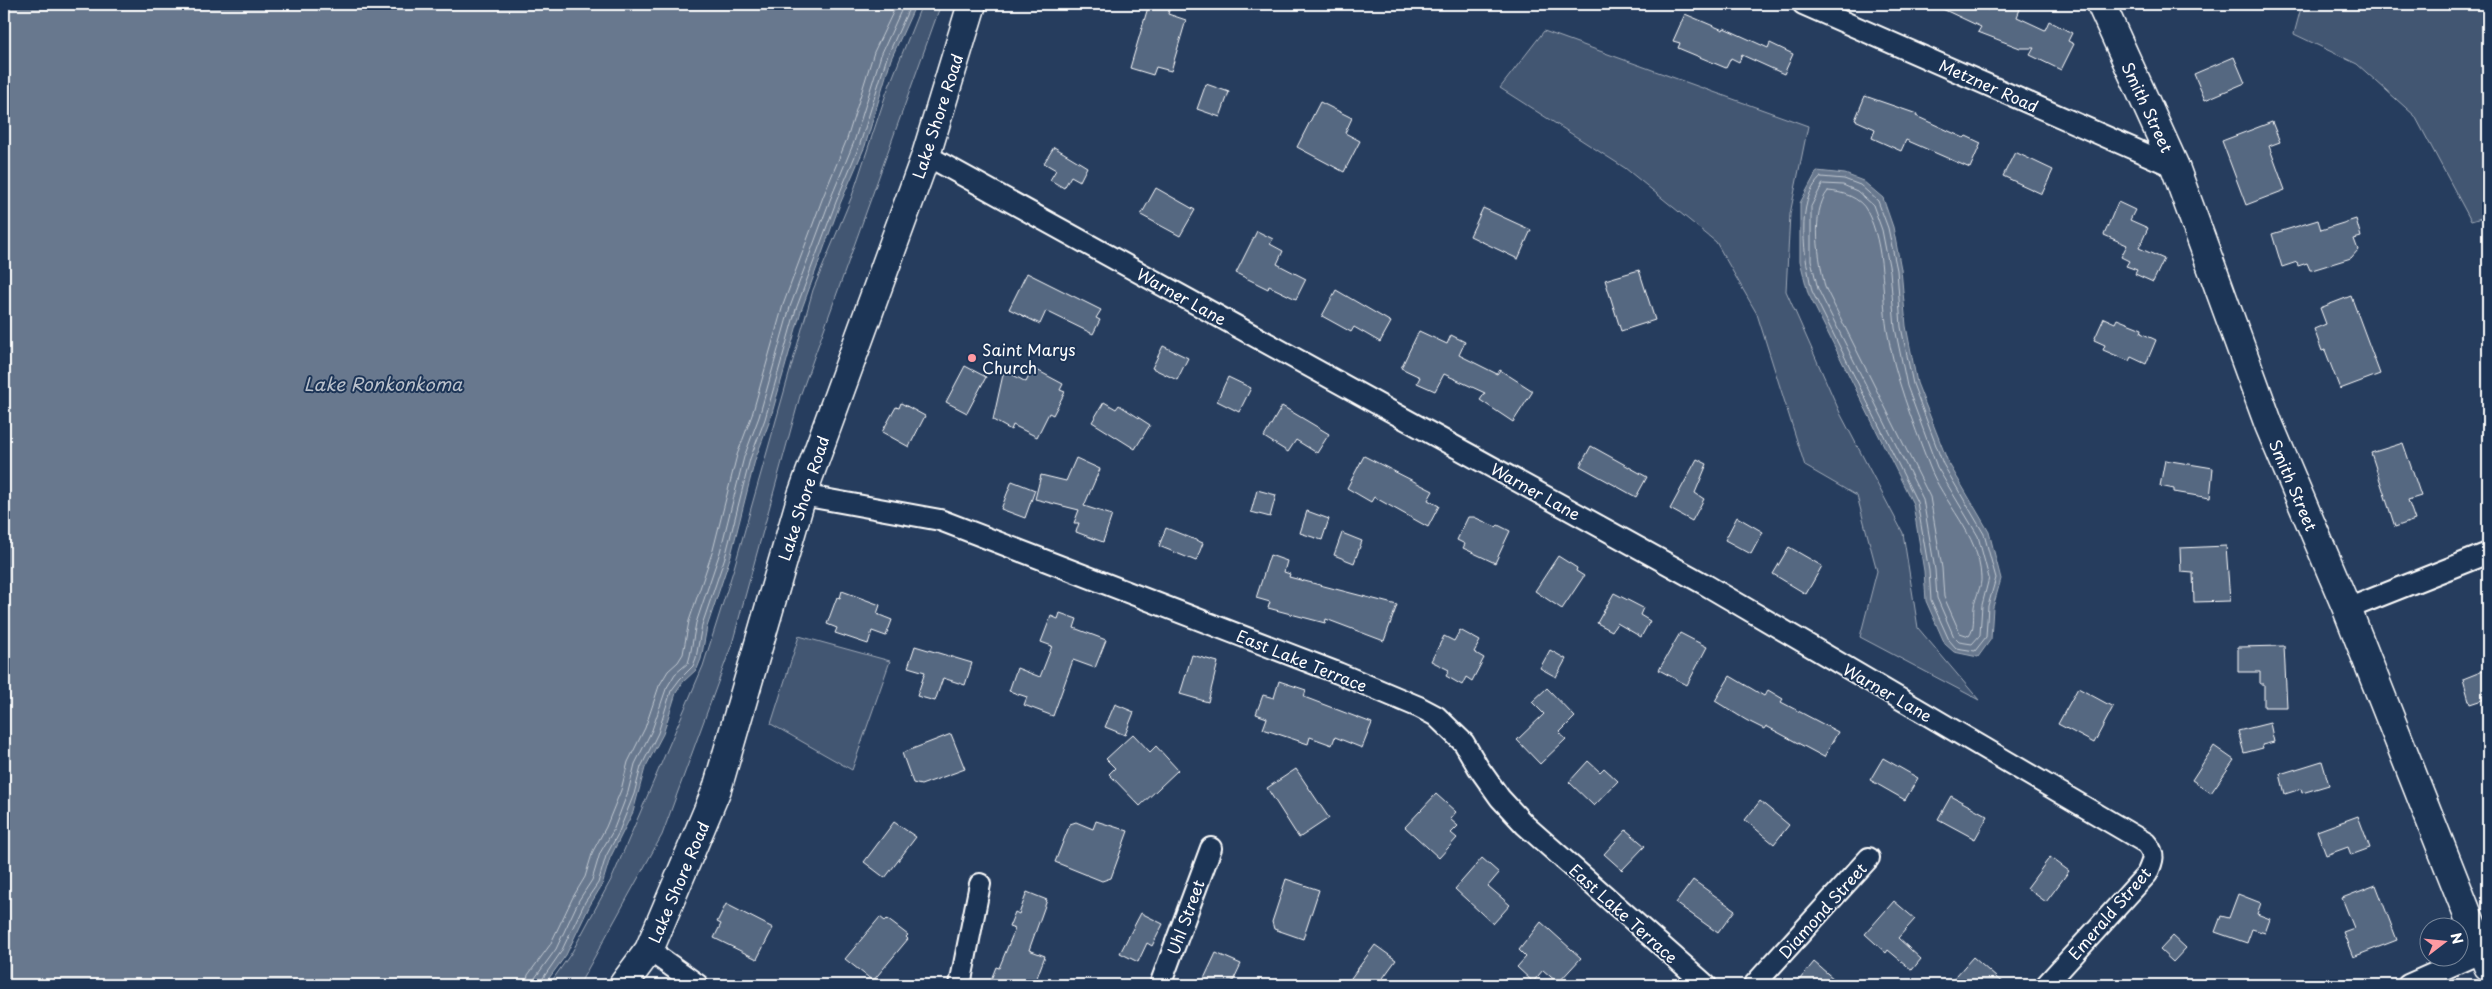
<svg xmlns="http://www.w3.org/2000/svg" width="2492" height="989" font-family="'Playpen Sans',sans-serif">
<style>
.green{fill:#425672;stroke:#a0aab8}
.water{fill:#67788e;stroke:#a4aebb}
.lines{fill:none;stroke-linecap:round;stroke-linejoin:round}
.shore{stroke:#c2c9d2;stroke-width:1}
.building{fill:#556781;stroke:#fff}
.street-casing{stroke:#fff;stroke-width:24}
.secondary-casing{stroke:#fff;stroke-width:31}
.primary-casing{stroke:#fff;stroke-width:31}
.street{stroke:#1d3557;stroke-width:20}
.secondary{stroke:#1d3557;stroke-width:28}
.primary{stroke:#1d3557;stroke-width:28}
.poi-dot{fill:#ff9aa2;stroke:#1d3557;stroke-width:2}
.labels{text-anchor:middle;dominant-baseline:central;stroke-width:4;stroke-linejoin:round;paint-order:stroke}
.street-label{font-size:16px;fill:#fff;stroke:#1d3557}
.poi-label{font-size:16px;fill:#fff;stroke:#1d3557;text-anchor:start}
.water-label{font-size:18px;font-style:italic;fill:#bbc2cc;stroke:#1d3557}
</style>
<rect width="100%" height="100%" fill="#263d5e"/>
<filter id="ink" filterUnits="userSpaceOnUse"><feTurbulence type="fractalNoise" baseFrequency=".02" numOctaves="2"/><feDisplacementMap in="SourceGraphic" scale="10" xChannelSelector="R" yChannelSelector="G"/><feConvolveMatrix kernelMatrix="1 2 1 2 8 2 1 2 1" color-interpolation-filters="sRGB"/></filter>
<g filter="url(#ink)">
<g class="green">
<path d="M922,4H941L800,396L732,644L662,835L579,985H549L572,952L613,876L703,666L734,568L813,290L852,196L886,94Z"/>
<path d="M2302,4H2488V216L2471,221L2415,116L2357,64L2294,34Z"/>
<path d="M1544,31L1808,126L1790,214L1786,291L1841,415L1903,533L1918,628L1979,700L1860,637L1877,571L1857,496L1805,466L1757,314L1716,242L1625,168L1500,88Z"/>
<path d="M799,636L890,661L852,770L771,724Z"/>
</g>
<g class="water">
<path d="M4,4H916L891,59L865,146L840,204L801,311L770,420L755,460L731,555L707,627L701,659L697,669L683,682L676,693L663,734L645,768L633,812L610,858L602,885L590,905L566,955L544,985H4Z"/>
<path d="M1817,171L1845,174L1863,181L1883,198L1893,227L1901,269L1906,326L1917,383L1948,462L1989,532L2001,579L1993,607L1991,639L1978,657L1954,652L1945,644L1926,601L1924,571L1913,504L1808,293L1800,261V203Z"/>
</g>
<g class="lines">
<g class="shore">
<path d="M1821,177L1844,179L1860,185L1878,201L1888,228L1897,270L1901,327L1913,384L1943,464L1984,534L1996,578L1988,606L1986,637L1975,651L1956,648L1949,640L1931,600L1929,571L1917,502L1812,291C1805,259 1794,202 1821,177Z"/>
<path d="M1823,184L1843,185L1857,191L1873,205L1882,230L1890,271L1895,328L1907,386L1937,467L1978,536L1989,578L1982,605L1980,635L1972,644L1959,642L1954,637L1937,598L1935,570L1923,499L1818,289L1811,260V207Z"/>
<path d="M1828,191C1842,192 1860,197 1867,211C1886,248 1881,291 1887,330C1895,378 1912,420 1929,465C1943,503 1979,534 1981,577C1982,587 1975,597 1974,607C1973,616 1975,629 1969,636L1960,633L1944,597L1942,568L1930,497L1825,287C1819,260 1810,213 1828,191Z"/>
<path d="M526,985L528,975L550,945L573,897L585,877L593,851L606,827L621,790L628,762L645,728L659,686L668,671L678,662L683,654L689,621L713,550L737,455L752,415L783,305L823,197L847,139L874,52L897,4"/>
<path d="M534,985L535,978L556,949L579,900L592,880L600,853L613,831L628,792L635,764L652,730L666,689L675,674L688,663L690,656L696,623L720,552L744,457L759,417L790,307L830,200L854,142L881,55L904,4"/>
<path d="M540,985L541,981L561,952L585,902L598,883L606,856L618,834L634,794L641,767L658,733L671,691L680,679L693,666L696,658L702,625L726,554L750,459L765,419L796,309L836,202L860,144L887,57L911,4"/>
</g>
</g>
<g class="building">
<path d="M1149,4H1171L1168,14L1186,20L1171,71L1156,67L1153,75L1130,68Z"/>
<path d="M1932,4H1973L1988,10L1990,4H2022L2017,17L2045,30L2049,21L2072,33L2068,41L2074,44L2061,70L2030,55L2034,48H2020L1978,32L1981,27Z"/>
<path d="M1685,14L1723,30L1724,28L1768,48L1770,43L1793,54L1784,74L1742,55L1739,62L1731,58L1726,68L1678,48L1680,43L1673,41Z"/>
<path d="M2234,57L2245,83L2205,100L2194,74Z"/>
<path d="M1206,84L1229,92L1220,117L1197,109Z"/>
<path d="M1865,96L1917,114L1916,116L1964,138L1966,136L1981,143L1970,168L1906,140L1901,151L1872,138L1875,129L1855,120Z"/>
<path d="M1320,102L1352,118L1345,133L1360,141L1344,172L1297,147Z"/>
<path d="M2272,122L2280,142L2269,146L2285,190L2246,205L2222,141Z"/>
<path d="M1054,147L1087,167L1080,181L1071,176L1064,188L1050,180L1056,170L1044,163Z"/>
<path d="M2015,152L2053,170L2042,194L2003,176Z"/>
<path d="M1156,188L1195,210L1180,236L1141,215Z"/>
<path d="M2118,202L2135,210L2130,220L2148,228L2139,248L2164,259L2153,282L2135,274L2137,270L2126,266L2129,261L2121,257L2127,245L2104,235Z"/>
<path d="M1483,208L1531,230L1518,259L1470,236Z"/>
<path d="M2356,219L2361,237L2354,239L2358,250L2351,258L2312,270H2310L2307,263L2298,266L2297,262L2282,267L2272,234L2318,220L2321,230Z"/>
<path d="M1257,231L1273,239L1270,244L1283,251L1277,264L1306,279L1296,299L1269,286L1268,289L1236,273Z"/>
<path d="M1639,270L1655,320L1621,331L1605,280Z"/>
<path d="M1027,273L1101,310L1096,318L1100,320L1093,334L1046,311L1040,324L1009,309Z"/>
<path d="M1336,290L1391,322L1380,342L1354,327L1351,332L1322,316Z"/>
<path d="M2351,296L2380,374L2340,389L2325,350L2322,351L2314,329L2326,324L2320,308Z"/>
<path d="M2104,318L2115,323L2117,319L2142,329L2141,333L2156,340L2146,364L2131,357L2129,361L2103,350L2105,345L2094,340Z"/>
<path d="M1419,331L1447,344L1451,335L1465,342L1459,355L1497,374L1500,370L1533,391L1513,422L1480,400L1485,393L1444,374L1435,391L1417,383L1420,377L1401,368Z"/>
<path d="M1163,346L1188,358L1177,380L1152,368Z"/>
<path d="M965,366L986,377L967,413L946,402Z"/>
<path d="M1033,368L1063,384L1060,390L1065,392L1053,415L1049,413L1037,437L1013,425L1011,430L993,420L1004,370L1026,382Z"/>
<path d="M1228,377L1251,388L1239,412L1217,401Z"/>
<path d="M1104,402L1116,409L1119,405L1150,425L1135,449L1092,422Z"/>
<path d="M901,403L925,416L909,447L882,432L896,407L899,408Z"/>
<path d="M1282,406L1329,434L1317,453L1296,440L1288,452L1264,437Z"/>
<path d="M2403,443L2421,496L2408,500L2415,520L2395,527L2371,453Z"/>
<path d="M1591,446L1647,477L1636,497L1580,466Z"/>
<path d="M1364,456L1433,491L1428,500L1439,506L1428,527L1374,497L1371,502L1347,488Z"/>
<path d="M1076,458L1100,469L1084,506L1112,515L1103,542L1076,532L1079,523H1074L1079,510L1035,499L1041,475L1066,481Z"/>
<path d="M1697,459L1707,464L1695,493L1704,499L1692,521L1670,509Z"/>
<path d="M2165,460L2213,468L2210,498L2174,492V489L2160,486Z"/>
<path d="M1012,481L1035,490L1025,518L1001,509Z"/>
<path d="M1257,490L1276,495L1270,517L1251,512Z"/>
<path d="M1307,511L1329,519L1322,540L1300,533Z"/>
<path d="M1468,517H1474L1496,527L1498,525L1510,531L1495,563L1463,548L1465,544L1457,540Z"/>
<path d="M1737,517L1763,532L1751,554L1725,540Z"/>
<path d="M1166,528L1203,543L1196,561L1159,546Z"/>
<path d="M1342,533L1362,541L1354,563L1334,555Z"/>
<path d="M2226,546L2230,601L2194,602L2193,573L2181,572L2180,548Z"/>
<path d="M1789,547L1822,566L1806,594L1773,574Z"/>
<path d="M1270,555L1287,561L1284,572L1290,574L1289,577L1397,605L1384,641L1326,619L1325,623L1268,608L1270,602L1256,598Z"/>
<path d="M1558,556L1577,568L1576,571L1584,576L1562,609L1535,591Z"/>
<path d="M842,591L880,605L877,614L892,620L886,636L872,631L868,644L835,633L837,628L827,624L837,597L840,598Z"/>
<path d="M1614,593L1643,608L1640,615L1650,621L1641,637L1617,623L1612,631L1597,623Z"/>
<path d="M1060,613L1077,619L1074,628L1106,640L1095,668L1073,660L1053,716L1024,705L1027,697L1009,691L1017,668L1040,677L1052,646L1041,642L1051,616L1058,619Z"/>
<path d="M1460,630L1480,641L1474,652L1484,658L1472,681L1466,677L1462,685L1446,676L1449,670L1431,661L1444,636L1454,641Z"/>
<path d="M1680,633L1707,647L1687,685L1659,670Z"/>
<path d="M915,646L972,663L965,685L943,678L935,701L917,696L925,672L908,667Z"/>
<path d="M2284,646L2287,707H2264V684H2260V672H2238V647Z"/>
<path d="M1550,650L1566,659L1556,677L1540,668Z"/>
<path d="M1192,655L1218,662L1208,702L1180,694Z"/>
<path d="M2488,669V698L2470,704L2463,679Z"/>
<path d="M1730,676L1764,696L1768,690L1783,699L1781,702L1838,732L1824,757L1766,726L1764,729L1746,720L1715,701Z"/>
<path d="M1279,681L1306,690L1304,697L1372,723L1362,748L1335,737L1332,745L1310,737L1308,744L1263,729L1267,718L1256,714L1263,695L1274,698Z"/>
<path d="M1547,688L1575,717L1559,733L1566,739L1540,764L1517,740L1544,714L1532,702Z"/>
<path d="M2078,688L2113,707L2094,743L2058,724Z"/>
<path d="M1115,704L1134,712L1125,735L1105,727Z"/>
<path d="M2270,723L2274,742L2262,745L2263,748L2244,753L2238,731Z"/>
<path d="M951,734L965,769L921,785L913,783L902,753Z"/>
<path d="M1133,734L1150,752L1156,746L1178,770L1140,806L1109,774L1115,768L1106,759Z"/>
<path d="M2214,746L2234,760L2211,793L2192,780Z"/>
<path d="M1883,758L1918,778L1905,800L1870,780Z"/>
<path d="M1588,761L1600,772L1604,768L1618,781L1594,806L1569,782Z"/>
<path d="M2322,761L2329,785L2302,793L2301,789L2285,794L2280,774Z"/>
<path d="M1296,769L1329,818L1299,838L1267,788Z"/>
<path d="M1436,794L1456,812L1450,819L1458,826L1451,833L1457,838L1439,858L1405,827Z"/>
<path d="M1951,796L1988,816L1975,839L1938,819Z"/>
<path d="M1760,801L1789,825L1774,844L1745,820Z"/>
<path d="M2358,816L2370,848L2351,855L2348,847L2326,855L2317,831Z"/>
<path d="M1096,821L1128,831L1111,878L1102,881L1055,862L1070,824L1076,822L1093,829Z"/>
<path d="M894,822L916,837L885,878L864,862Z"/>
<path d="M1626,830L1645,846L1622,870L1604,854Z"/>
<path d="M2050,857L2069,871L2046,902L2027,888Z"/>
<path d="M1482,858L1499,873L1488,886L1510,905L1493,924L1455,889Z"/>
<path d="M1286,879L1319,890L1303,939L1274,929L1272,922Z"/>
<path d="M1693,880L1735,910L1718,933L1676,903Z"/>
<path d="M2376,885L2397,940L2353,957L2343,932L2354,928L2342,898Z"/>
<path d="M1027,892L1047,900L1029,950L1045,956L1036,980L1041,982V985H992L993,983L990,982L996,967L999,968L1015,929L1009,927L1015,912L1019,914Z"/>
<path d="M2238,894L2261,903L2257,914L2270,919L2265,933L2252,929L2247,943L2215,932L2221,916L2229,918Z"/>
<path d="M1894,901L1915,919L1898,938L1921,959L1912,970L1888,950L1886,953L1865,934Z"/>
<path d="M726,904L773,928L757,959L714,938L721,924L717,922Z"/>
<path d="M1141,913L1163,924L1152,946L1147,943L1138,962L1120,953Z"/>
<path d="M880,917L885,921L887,919L908,935L906,937L908,939L873,981L845,959Z"/>
<path d="M1541,922L1581,958L1558,983L1543,970L1533,982L1517,967L1526,957L1519,950Z"/>
<path d="M2173,936L2186,948L2173,962L2160,950Z"/>
<path d="M1375,945L1396,960L1378,985H1346Z"/>
<path d="M1216,953L1241,964L1231,985H1201Z"/>
<path d="M1973,957L2005,985H1948Z"/>
<path d="M1814,962L1841,985H1795Z"/>
</g>
<g class="lines">
<g class="street-casing">
<g id="street">
<path d="M1803,4L2175,167"/>
<path d="M926,155L1706,585L2146,843C2156,854 2153,861 2147,874L2046,985"/>
<path d="M802,495L940,520L1338,673L1419,707L1436,716L1464,743L1478,767L1500,798L1525,825L1706,985"/>
<path d="M2347,609L2488,553"/>
<path d="M649,950L698,985"/>
<path d="M960,985L980,884"/>
<path d="M1160,985L1211,848"/>
<path d="M1754,985L1869,858"/>
<path d="M2408,985L2482,952"/>
</g>
</g>
<g class="secondary-casing">
<path id="secondary" d="M2101,4L2175,167L2269,425L2347,609L2488,966"/>
</g>
<g class="primary-casing">
<path id="primary" d="M623,985L649,950L717,789L802,495L926,155L972,4"/>
</g>
<use href="#street" class="street"/>
<use href="#secondary" class="secondary"/>
<use href="#primary" class="primary"/>
</g>
</g>
<circle class="poi-dot" cx="972" cy="358" r="5"/>
<g class="labels">
<g class="street-label">
<text transform="translate(1989 85) rotate(24)">Metzner Road</text>
<text transform="translate(2148 107) rotate(65)">Smith Street</text>
<text transform="translate(937 116) rotate(-72)">Lake Shore Road</text>
<text transform="translate(1182 296) rotate(29)">Warner Lane</text>
<text transform="translate(2294 485) rotate(67)">Smith Street</text>
<text transform="translate(1536 491) rotate(29)">Warner Lane</text>
<text transform="translate(803 498) rotate(-72)">Lake Shore Road</text>
<text transform="translate(1302 660) rotate(22)">East Lake Terrace</text>
<text transform="translate(1888 692) rotate(30)">Warner Lane</text>
<text transform="translate(678 882) rotate(-67)">Lake Shore Road</text>
<text transform="translate(1822 910) rotate(-48)">Diamond Street</text>
<text transform="translate(1624 913) rotate(42)">East Lake Terrace</text>
<text transform="translate(2109 913) rotate(-49)">Emerald Street</text>
<text transform="translate(1185 917) rotate(-70)">Uhl Street</text>
</g>
<g class="poi-label">
<text x="982" y="349">Saint Marys<tspan x="982" dy="18">Church</tspan></text>
</g>
<g class="water-label">
<text x="383" y="383">Lake Ronkonkoma</text>
</g>
</g>
<rect width="2492" height="989" fill="none" stroke="#1d3557" stroke-width="20"/>
<rect x="10" y="10" width="2472" height="969" fill="none" stroke="#fff" stroke-width="2" filter="url(#ink)"/>
<g transform="translate(2444 942) rotate(74)"><circle r="24" fill="#1d3557" stroke="#77869a"/>
<path d="M0-4L9 19L0 12L-9 19Z" fill="#ff9aa2"/>
<text y="-8" font-size="14" font-weight="bold" text-anchor="middle" fill="#ffffff">N</text>
</g>
</svg>
